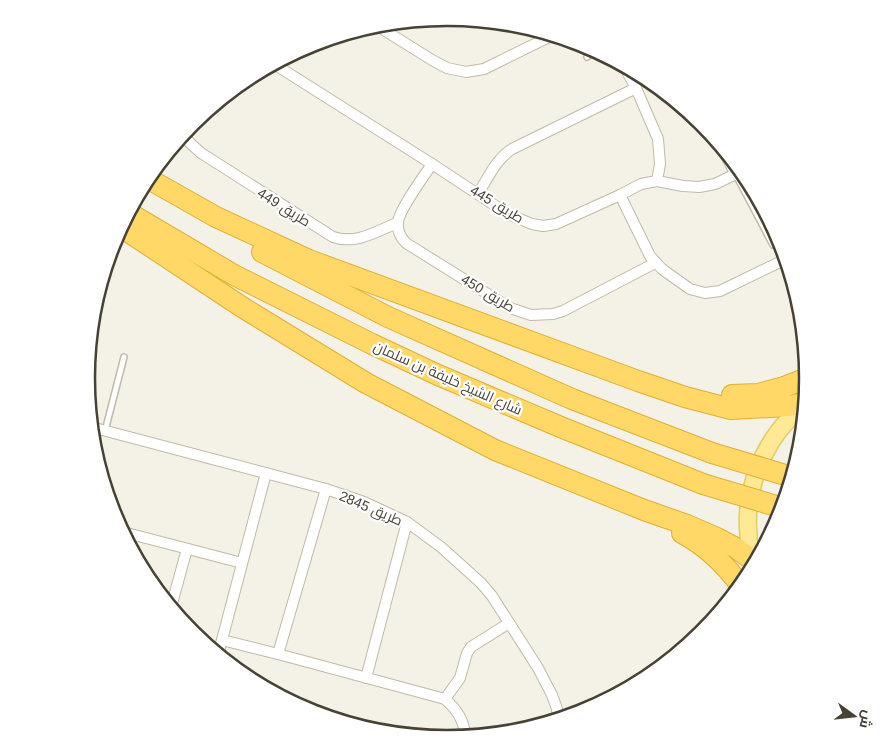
<svg xmlns="http://www.w3.org/2000/svg" width="894" height="756" font-family="Arial,Cairo,sans-serif">
<style>
.lines{fill:none;stroke-linecap:round;stroke-linejoin:round}
.service-casing{stroke:#c0baa9;stroke-width:8}
.minor-casing{stroke:#c0baa9;stroke-width:12}
.primary-casing{stroke:#e7ca62;stroke-width:19}
.motorway-casing{stroke:#e2af33;stroke-width:22}
.service{stroke:#fff;stroke-width:5}
.minor{stroke:#fff;stroke-width:10}
.primary{stroke:#ffe995;stroke-width:16}
.motorway{stroke:#ffd867;stroke-width:20}
.motorway-bridge-casing{stroke:#e2af33;stroke-width:22;stroke-linecap:butt}
.motorway-bridge{stroke:#ffd867;stroke-width:20}
.labels{text-anchor:middle;dominant-baseline:central;stroke-width:4.5;stroke-linejoin:round;paint-order:stroke}
.street-label{font-size:14px;fill:#474236;stroke:#fff}
.rim{fill:none;stroke:#474236;stroke-width:2.5}
</style>
<rect width="100%" height="100%" fill="#f4f1e7"/>
<g class="lines">
<g class="service-casing">
<g id="service">
<path d="M587,57L596,51"/>
<path d="M736,175L773,245"/>
<path d="M105,431L124,357"/>
</g>
</g>
<g class="minor-casing">
<g id="minor">
<path d="M376,25L432,60L447,68L466,72L484,69L553,35"/>
<path d="M274,64L432,164L508,214L532,224L543,226L556,224L620,195L641,184L657,181L683,186L699,187L715,184L742,171"/>
<path d="M624,66L636,88L658,139L660,164L657,181"/>
<path d="M183,134L190,143L201,153L333,237C356,245 377,231 397,223"/>
<path d="M721,146L736,175"/>
<path d="M432,164C424,176 399,210 398,222C397,231 400,237 406,243L510,308L531,315L553,314L563,311L655,263"/>
<path d="M478,194C488,178 496,159 512,149L636,88"/>
<path d="M620,195L650,256L662,269L690,289L705,293L720,291L786,259"/>
<path d="M91,427L326,489L364,502L407,522L441,547L481,583L492,596L538,668L552,695L557,709L558,719"/>
<path d="M123,532L242,563"/>
<path d="M171,607L187,549"/>
<path d="M222,640L278,654L445,699C458,711 463,719 466,737"/>
<path d="M278,654L326,489"/>
<path d="M218,655L266,473"/>
<path d="M366,678L407,522"/>
<path d="M445,699L460,678L467,653L471,647L509,623"/>
</g>
</g>
<g class="primary-casing">
<path id="primary" d="M756,561C754,555 750,549 749,543C748,538 749,533 748,528C746,489 762,447 789,419C794,414 800,411 805,407"/>
</g>
<g class="motorway-casing">
<g id="motorway">
<path d="M147,178L216,217L309,260L638,381L685,397L731,409L788,406L805,403"/>
<path d="M129,213L234,275L372,344L438,375L563,428L703,484"/>
<path d="M121,227L242,307L366,383L495,450L644,510L687,525L717,538L736,548L755,562"/>
<path d="M262,252L388,317L572,399L712,453"/>
<path d="M732,395L758,394L784,387L807,378"/>
<path d="M682,533C706,546 725,564 741,586"/>
</g>
</g>
<use href="#service" class="service"/>
<use href="#minor" class="minor"/>
<use href="#primary" class="primary"/>
<use href="#motorway" class="motorway"/>
<g class="motorway-bridge-casing">
<g id="motorway-bridge">
<path d="M712,453L792,477"/>
<path d="M703,484L783,508"/>
</g>
</g>
<use href="#motorway-bridge" class="motorway-bridge"/>
</g>
<g class="labels">
<g class="street-label">
<text transform="translate(497 204) rotate(31)">طريق 445</text>
<text transform="translate(284 207) rotate(32)">طريق 449</text>
<text transform="translate(488 293) rotate(31)">طريق 450</text>
<text transform="translate(448 378) rotate(24)">شارع الشيخ خليفة بن سلمان</text>
<text transform="translate(371 508) rotate(23)">طريق 2845</text>
</g>
</g>
<path d="M0 0H894V756H0ZM95 378a352 352 0 1 1 704 0a352 352 0 1 1-704 0Z" fill="#fff" fill-rule="evenodd"/>
<path class="rim" d="M95 378a352 352 0 1 1 704 0a352 352 0 1 1-704 0Z"/>
<g transform="translate(854 716) rotate(105)" stroke="#ffffff" stroke-width="4" paint-order="stroke">
<path d="M0-4L9 19L0 12L-9 19Z" fill="#474236"/>
<text y="-8" font-size="14" font-weight="bold" text-anchor="middle" fill="#474236">ش</text>
</g>
</svg>
